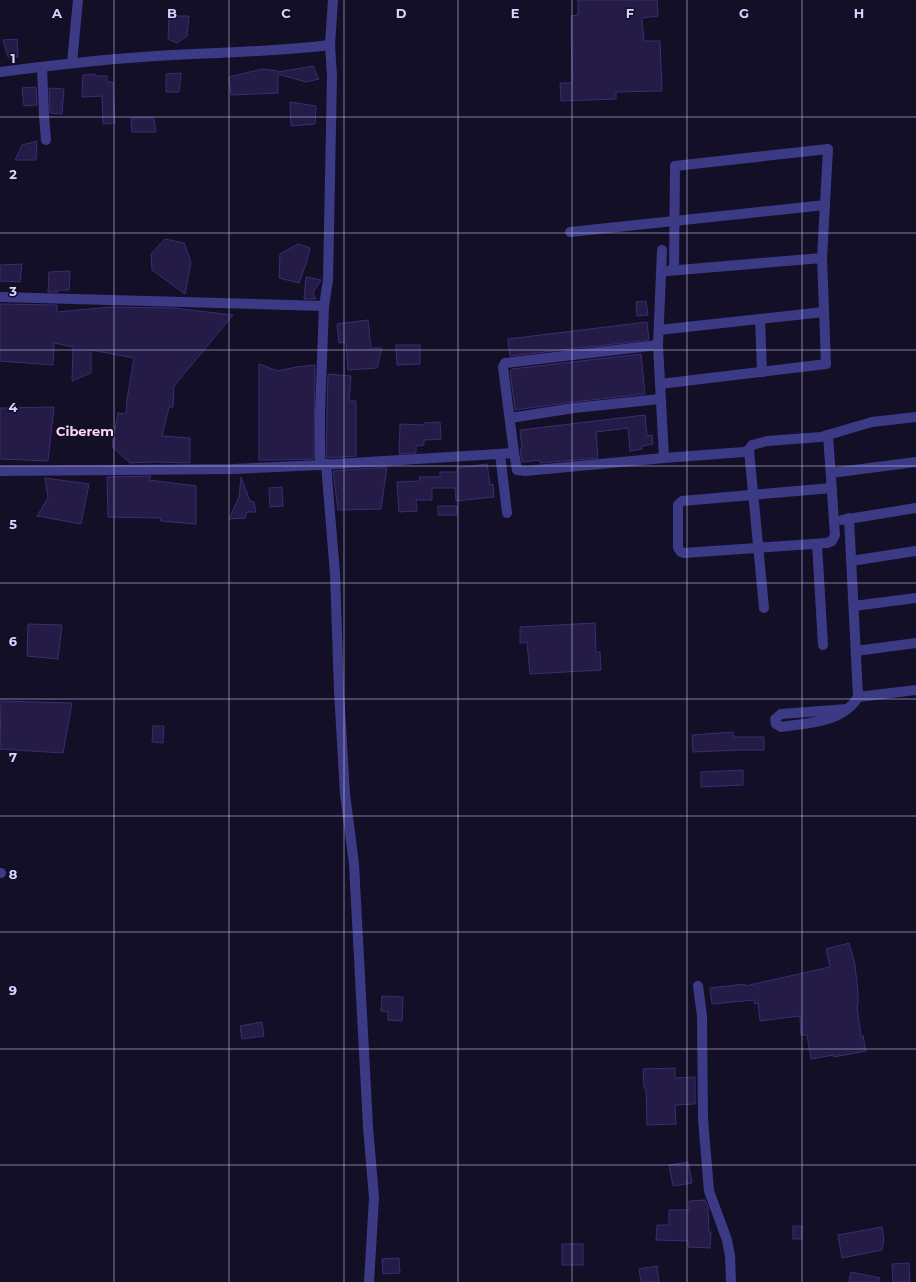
<svg xmlns="http://www.w3.org/2000/svg" width="916" height="1282" font-family="Montserrat,sans-serif">
<style>
.building{fill:#241b47;stroke:#3b2d73}
.lines{fill:none;stroke-linecap:round;stroke-linejoin:round}
.minor{stroke:#3d3a85;stroke-width:10}
.grid{fill:none;stroke:#d9d4ff;stroke-width:1;stroke-opacity:0.55}
.labels{text-anchor:middle;dominant-baseline:central;stroke-width:3;stroke-linejoin:round;paint-order:stroke}
.quarter-label{font-size:13px;font-weight:bold;fill:#ffd6f0;stroke:#130f26}
.grid-label{font-size:13px;text-anchor:middle;font-weight:bold;fill:#d9d4ff;stroke:#130f26;stroke-width:3;stroke-linejoin:round;paint-order:stroke}
</style>
<rect width="100%" height="100%" fill="#130f26"/>
<g class="building">
<path d="M578,0H657L658,16L642,18L644,41H660L662,91L616,92V99L561,101L560,83H572L571,16L578,15Z"/>
<path d="M169,16H189L187,36L177,43L168,39Z"/>
<path d="M17,39L18,57H8L3,40Z"/>
<path d="M313,66L319,79L306,82L278,74V93L231,95L229,77L262,69L278,71V72Z"/>
<path d="M181,73L179,92H166V74Z"/>
<path d="M95,74V76H107V82H113L115,123L103,124L102,96L82,97L83,75Z"/>
<path d="M36,87L37,105L24,106L22,88Z"/>
<path d="M49,88L64,89L62,114L50,113Z"/>
<path d="M290,102L316,106L315,124L291,126Z"/>
<path d="M131,118H154L156,132H132Z"/>
<path d="M37,141L36,160H15L22,145Z"/>
<path d="M165,239L184,243L191,262L185,294L152,270L151,254Z"/>
<path d="M298,244L310,248L307,261L299,283L279,278L280,254Z"/>
<path d="M22,264L20,282L0,281V265Z"/>
<path d="M70,271L69,290H58V292H48L49,272Z"/>
<path d="M306,277L321,280L313,293L316,299H304Z"/>
<path d="M646,301L648,315L637,316L636,302Z"/>
<path d="M0,304L57,305V312L111,307L173,308L233,315L174,386L173,407H169L162,436L190,438V463L155,462L130,463L112,447L118,413L126,414L127,400L134,358L91,350V373L72,381L73,347L54,343L53,365L0,361Z"/>
<path d="M368,320L371,348H382L377,368L348,370L346,342L339,343L337,324Z"/>
<path d="M647,322L649,340L510,356L508,339Z"/>
<path d="M396,345H420V364L397,365Z"/>
<path d="M641,354L645,394L573,402L515,410L510,371H512V369Z"/>
<path d="M259,364L278,371L296,367L315,365L314,459L277,460H259Z"/>
<path d="M328,374L351,376L349,401H356V456L326,458Z"/>
<path d="M54,407L48,461L0,459V408Z"/>
<path d="M645,415L647,436L652,435L653,444L642,446V449L630,451L628,428L596,432L598,458L540,463V460L522,462L520,449L522,448L520,430Z"/>
<path d="M440,422L441,439L424,440V445L416,446V453L399,454L400,424L424,425V423Z"/>
<path d="M487,464L490,485L493,484L494,497L456,501L455,488H432V500H416L417,511L399,512L397,482L420,481L419,477H440V472H457V468Z"/>
<path d="M387,467L381,509L338,510L333,471Z"/>
<path d="M151,476L149,480L196,486V524L161,521L160,518L108,517L107,477Z"/>
<path d="M241,477L250,501L254,502L256,512H247L245,518L229,519L239,497Z"/>
<path d="M45,478L89,484L81,524L37,516L48,498Z"/>
<path d="M282,487L283,506L270,507L269,488Z"/>
<rect x="438" y="506" width="19" height="9"/>
<path d="M595,623L596,652H600L601,670L530,674L527,642L520,643V627Z"/>
<path d="M28,624L62,625L58,659L27,656Z"/>
<path d="M1,701L72,703L63,753L0,749Z"/>
<path d="M153,726H164L163,743L152,742Z"/>
<path d="M733,732L734,737H764V750H739L693,752L692,735Z"/>
<path d="M743,770V785L701,787V772Z"/>
<path d="M849,943L855,965L858,992V1006H857L861,1036H863L866,1051L834,1057V1055L811,1059L807,1035H801L800,1016L760,1021L758,1003L755,1004L754,1000L712,1004L710,988L745,984V986L830,967L826,949Z"/>
<path d="M382,996L403,997L402,1021L388,1020V1012L381,1011Z"/>
<path d="M262,1022L264,1036L242,1039L240,1026Z"/>
<path d="M675,1068V1078L695,1077V1104L675,1105L676,1124L647,1125L646,1088H644L643,1069Z"/>
<path d="M688,1162L692,1183L673,1186L669,1165Z"/>
<path d="M705,1200L708,1207L709,1232H711L710,1248L688,1247V1241L656,1240L657,1225H669V1210H689V1201Z"/>
<rect x="793" y="1226" width="9" height="13"/>
<path d="M882,1227L884,1239L882,1250L842,1258L838,1235Z"/>
<rect x="562" y="1244" width="21" height="21"/>
<path d="M399,1258L400,1273L383,1274L382,1259Z"/>
<path d="M909,1263L910,1282H893L892,1264Z"/>
<path d="M657,1266L659,1282H641L639,1269Z"/>
<path d="M851,1272L880,1278L879,1282H849Z"/>
</g>
<g class="lines">
<g class="minor">
<path d="M330,45L333,0"/>
<path d="M72,63L78,0"/>
<path d="M42,67L44,116L46,140"/>
<path d="M0,72C47,66 94,60 142,57C205,52 267,53 330,45L332,76L328,280L324,306L320,413V465"/>
<path d="M570,232L825,205"/>
<path d="M662,250L658,345L664,458"/>
<path d="M667,271L822,258"/>
<path d="M0,297L324,306"/>
<path d="M760,319L762,372"/>
<path d="M659,330L824,312"/>
<path d="M660,384L826,364L822,258L828,149L675,166L674,270"/>
<path d="M510,418L574,408L660,399"/>
<path d="M828,435L835,535L832,541L827,543L684,553L681,552L678,548V505L682,501L832,488"/>
<path d="M749,450L764,608"/>
<path d="M514,453L517,470L525,471L664,458L744,452L749,450L752,445L767,441L821,437L872,422L916,417"/>
<path d="M500,454L507,513"/>
<path d="M326,464L335,574L339,691L345,794L354,864L368,1127L374,1198L369,1282"/>
<path d="M0,471L232,469L320,465L514,453L503,367L505,363L658,345"/>
<path d="M831,473L916,462"/>
<path d="M842,520L916,508"/>
<path d="M817,544L823,645"/>
<path d="M851,561L916,551"/>
<path d="M854,606L916,598"/>
<path d="M856,651L916,643"/>
<path d="M858,697L916,690"/>
<path d="M847,709L781,714L775,719L776,724L781,727C807,723 843,723 858,697L849,518"/>
<path d="M0,873H1"/>
<path d="M698,986L702,1016L703,1119L709,1191L727,1240L730,1256L731,1282"/>
</g>
</g>
<path class="grid" d="M114,0V1282M229,0V1282M344,0V1282M458,0V1282M572,0V1282M687,0V1282M802,0V1282M0,117H916M0,233H916M0,350H916M0,466H916M0,583H916M0,699H916M0,816H916M0,932H916M0,1049H916M0,1165H916"/>
<g class="labels">
<g class="quarter-label">
<text x="85" y="431">Ciberem</text>
</g>
</g>
<g class="grid-label">
<text x="57" y="18">A</text>
<text x="172" y="18">B</text>
<text x="286" y="18">C</text>
<text x="401" y="18">D</text>
<text x="515" y="18">E</text>
<text x="630" y="18">F</text>
<text x="744" y="18">G</text>
<text x="859" y="18">H</text>
<text x="13" y="63">1</text>
<text x="13" y="179">2</text>
<text x="13" y="296">3</text>
<text x="13" y="412">4</text>
<text x="13" y="529">5</text>
<text x="13" y="646">6</text>
<text x="13" y="762">7</text>
<text x="13" y="879">8</text>
<text x="13" y="995">9</text>
</g>
</svg>
